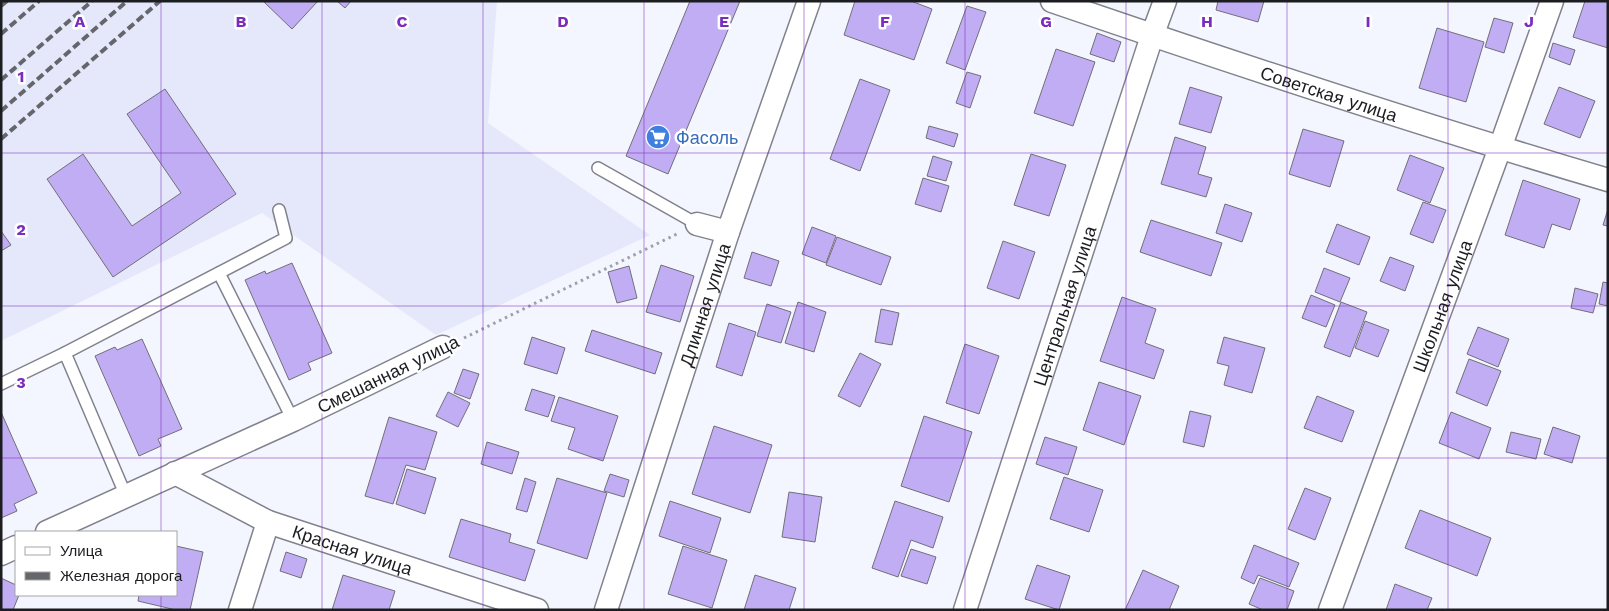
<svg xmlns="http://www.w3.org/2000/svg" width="1609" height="611" font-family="'Work Sans',sans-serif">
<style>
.built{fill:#e4e8fa}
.building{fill:#c1adf3;stroke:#726f79}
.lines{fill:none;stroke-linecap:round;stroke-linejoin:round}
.lane-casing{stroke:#80828c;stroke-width:14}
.street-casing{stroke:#80828c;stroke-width:25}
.path{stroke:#9fa1a8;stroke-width:3;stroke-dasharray:2.5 4;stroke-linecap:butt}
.lane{stroke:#fff;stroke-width:11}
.street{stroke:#fff;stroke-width:22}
.rail{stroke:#65666c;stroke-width:4;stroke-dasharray:8 4;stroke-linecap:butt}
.grid{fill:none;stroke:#7b2cbf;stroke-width:1;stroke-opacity:0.55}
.labels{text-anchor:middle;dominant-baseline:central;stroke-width:5;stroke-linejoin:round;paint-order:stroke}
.street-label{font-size:18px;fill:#1c1d21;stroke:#fff}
.shop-label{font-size:18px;fill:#366cbe;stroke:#fff;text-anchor:start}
.grid-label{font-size:16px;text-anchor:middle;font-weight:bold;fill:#7b2cbf;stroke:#fff;stroke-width:5;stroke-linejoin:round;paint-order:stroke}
</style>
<rect width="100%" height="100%" fill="#f4f6ff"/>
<path class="built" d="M1,1H497L488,123L650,235L436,335L262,213L1,341Z"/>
<g class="building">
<path d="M263,1H318L292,29Z"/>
<path d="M337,1H351L345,8Z"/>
<path d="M690,1H740L668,174L626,156Z"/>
<path d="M855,1H911L932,9L914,60L844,35Z"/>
<path d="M1218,1H1264L1258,22L1216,10Z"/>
<path d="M1585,1H1608V48L1573,37Z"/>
<path d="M967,6L986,12L965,70L946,63Z"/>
<path d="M1494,18L1513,23L1504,53L1485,47Z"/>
<path d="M1437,28L1484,42L1466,102L1419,88Z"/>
<path d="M1097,33L1121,42L1114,62L1090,54Z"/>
<path d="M1553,43L1575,50L1570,65L1549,57Z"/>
<path d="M1056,49L1095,62L1073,126L1034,113Z"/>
<path d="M967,72L981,76L970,108L956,103Z"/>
<path d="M860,79L890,90L860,171L830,159Z"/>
<path d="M1190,87L1222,97L1211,133L1179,124Z"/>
<path d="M1559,87L1595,101L1580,138L1544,124Z"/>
<path d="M165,89L236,194L113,277L47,179L83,154L132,226L181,193L127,114Z"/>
<path d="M929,126L958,134L954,147L926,138Z"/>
<path d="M1303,129L1344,141L1330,187L1289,174Z"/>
<path d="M1175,137L1206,147L1198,174L1212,178L1206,197L1161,184Z"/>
<path d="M1031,154L1066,165L1049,216L1014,205Z"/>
<path d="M1410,155L1444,168L1430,203L1397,190Z"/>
<path d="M933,156L952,162L946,181L927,176Z"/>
<path d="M923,178L949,186L941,212L915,204Z"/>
<path d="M1523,180L1580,199L1570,230L1552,224L1544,248L1505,235Z"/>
<path d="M1423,202L1446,210L1433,243L1410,234Z"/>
<path d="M1225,204L1252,213L1242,242L1216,233Z"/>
<path d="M1608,209V226L1603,225Z"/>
<path d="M1151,220L1222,243L1211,276L1140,252Z"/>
<path d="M1337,224L1370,237L1359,265L1326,252Z"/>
<path d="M812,227L836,236L826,263L802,254Z"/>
<path d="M1,231L11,245L1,251Z"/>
<path d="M837,237L891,257L881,285L826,265Z"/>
<path d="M1003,241L1035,252L1019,299L987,288Z"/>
<path d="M752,252L779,261L771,286L744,278Z"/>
<path d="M1390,257L1414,266L1405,291L1380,281Z"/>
<path d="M292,263L332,353L308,363L311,370L289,380L245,280L265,271L266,274Z"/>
<path d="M661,265L694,276L680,322L646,312Z"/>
<path d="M629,266L637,298L617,303L608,272Z"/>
<path d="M1324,268L1350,278L1340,302L1315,292Z"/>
<path d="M1603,282L1608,283V306L1599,304Z"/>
<path d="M1575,288L1598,294L1593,313L1571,308Z"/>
<path d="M1311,295L1335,305L1326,327L1302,318Z"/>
<path d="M1122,297L1156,309L1145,343L1164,350L1154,379L1100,361Z"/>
<path d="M798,302L826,312L814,352L785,343Z"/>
<path d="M1341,302L1367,312L1350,357L1324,347Z"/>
<path d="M767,304L791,312L781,343L757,336Z"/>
<path d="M881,309L899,313L892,345L875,342Z"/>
<path d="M1365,321L1389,330L1378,357L1355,348Z"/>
<path d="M729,323L756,332L742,376L716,367Z"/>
<path d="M1478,327L1509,339L1498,367L1467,354Z"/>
<path d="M592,330L662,353L655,374L585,351Z"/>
<path d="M532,337L565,348L557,374L524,364Z"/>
<path d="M1224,337L1265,348L1252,393L1224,385L1229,366L1217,363Z"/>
<path d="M142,339L182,429L158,439L161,446L139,456L95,356L115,347L117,350Z"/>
<path d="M965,344L999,356L979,414L946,403Z"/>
<path d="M860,353L881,364L860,407L838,396Z"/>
<path d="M1469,359L1501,371L1487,406L1456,393Z"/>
<path d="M463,369L479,374L470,399L454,393Z"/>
<path d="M1099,382L1141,396L1124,445L1083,430Z"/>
<path d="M532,389L555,396L548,417L525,410Z"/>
<path d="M448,392L470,403L458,427L436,416Z"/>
<path d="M1317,396L1354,411L1342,442L1304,428Z"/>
<path d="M559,397L618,416L603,461L568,449L575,428L551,421Z"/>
<path d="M1190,411L1211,416L1204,447L1183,442Z"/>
<path d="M1,412L37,493L14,504L17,511L1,518Z"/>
<path d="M1451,412L1491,428L1479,459L1439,443Z"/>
<path d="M924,416L972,432L949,502L901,486Z"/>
<path d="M389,417L437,432L425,470L406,465L393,504L365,496Z"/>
<path d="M714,426L772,445L750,513L692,494Z"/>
<path d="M1553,427L1580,436L1572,463L1544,454Z"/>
<path d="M1511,432L1541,439L1536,459L1506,452Z"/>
<path d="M1045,437L1077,447L1068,475L1036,464Z"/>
<path d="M487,442L519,452L512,474L481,464Z"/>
<path d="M407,469L436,478L425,514L396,504Z"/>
<path d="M610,474L629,480L624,497L604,491Z"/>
<path d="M1064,477L1103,490L1089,532L1050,519Z"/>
<path d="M525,478L536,482L527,512L516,509Z"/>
<path d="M557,478L607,493L587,559L537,543Z"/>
<path d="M1305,488L1331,498L1315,540L1288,529Z"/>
<path d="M789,492L822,497L815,542L782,537Z"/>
<path d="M670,501L721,518L710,553L659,536Z"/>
<path d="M895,501L943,517L933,548L911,540L898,577L872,568Z"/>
<path d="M1420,510L1491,538L1477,576L1405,548Z"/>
<path d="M461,519L511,534L509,542L535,550L525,581L449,557Z"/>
<path d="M1254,545L1299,563L1289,587L1258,575L1254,584L1241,578Z"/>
<path d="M176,546L203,552L190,610H176L138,601L139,595H176Z"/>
<path d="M683,546L727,560L712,608L668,594Z"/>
<path d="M911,549L936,557L927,584L901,576Z"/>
<path d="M286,552L307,559L301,578L280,571Z"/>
<path d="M1037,565L1070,576L1059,610L1025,599Z"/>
<path d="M1143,570L1179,586L1169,610H1125Z"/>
<path d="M343,575L395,591L389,610H332Z"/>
<path d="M755,575L796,588L789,610H744Z"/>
<path d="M1,578L16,585V595H19L13,610H1Z"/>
<path d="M1260,578L1294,591L1287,610H1263L1249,604Z"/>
<path d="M1395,584L1432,598L1427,610H1386Z"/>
</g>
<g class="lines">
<g class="lane-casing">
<g id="lane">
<path d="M598,168L697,224"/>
<path d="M219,273L293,420"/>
<path d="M65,353L126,496"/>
<path d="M1,384L65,353L286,238L279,210"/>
</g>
</g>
<g class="street-casing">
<g id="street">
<path id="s1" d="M1052,1C1236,64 1421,125 1608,180"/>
<path d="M697,224L728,232"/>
<path id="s2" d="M175,473L268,522L537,610"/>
<path d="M47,532L293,420L443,347"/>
<path d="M1,554L16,547"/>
<path d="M240,610L268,522"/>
<path id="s3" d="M606,610L728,232L809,1"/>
<path id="s4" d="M965,610L1152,36L1165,1"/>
<path id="s5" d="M1330,610L1500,148L1552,1"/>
</g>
</g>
<path class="path" d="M464,338L679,233"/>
<use href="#lane" class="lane"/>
<use href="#street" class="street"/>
<g class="rail">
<path d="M1,6L7,1"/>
<path d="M1,34L39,1"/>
<path d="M1,80L92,1"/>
<path d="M1,111L127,1"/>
<path d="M1,139L160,1"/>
</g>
</g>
<path class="grid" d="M161,1V532M322,1V610M483,1V610M644,1V610M804,1V610M965,1V610M1126,1V610M1287,1V610M1448,1V610M1,153H1608M1,306H1608M1,458H1608M161,595V610"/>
<defs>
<g id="supermarket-disc" transform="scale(1.25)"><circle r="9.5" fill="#3f7fe0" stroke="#fff"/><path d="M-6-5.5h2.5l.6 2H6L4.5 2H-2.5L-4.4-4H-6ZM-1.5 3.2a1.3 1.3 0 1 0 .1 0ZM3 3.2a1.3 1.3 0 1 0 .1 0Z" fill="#fff"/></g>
</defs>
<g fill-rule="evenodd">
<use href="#supermarket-disc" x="658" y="137"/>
</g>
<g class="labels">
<g class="street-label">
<text stroke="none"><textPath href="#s1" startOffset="292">Советская улица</textPath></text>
<text stroke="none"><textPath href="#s3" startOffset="321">Длинная улица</textPath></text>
<text stroke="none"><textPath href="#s4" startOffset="320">Центральная улица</textPath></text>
<text stroke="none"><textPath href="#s5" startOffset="324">Школьная улица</textPath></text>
<text transform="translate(388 374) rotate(-26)">Смешанная улица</text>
<text stroke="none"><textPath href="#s2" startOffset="194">Красная улица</textPath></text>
</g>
<g class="shop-label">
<text x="676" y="137">Фасоль</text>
</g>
</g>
<g class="grid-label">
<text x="80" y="27">A</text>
<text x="241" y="27">B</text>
<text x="402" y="27">C</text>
<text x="563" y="27">D</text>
<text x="724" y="27">E</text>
<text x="885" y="27">F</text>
<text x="1046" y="27">G</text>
<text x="1207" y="27">H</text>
<text x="1368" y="27">I</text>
<text x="1529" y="27">J</text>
<text x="21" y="82">1</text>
<text x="21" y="235">2</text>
<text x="21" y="388">3</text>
</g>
<rect width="1609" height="611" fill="none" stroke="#1c1d21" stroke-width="5"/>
<rect x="15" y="531" width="162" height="65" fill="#ffffff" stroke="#a4a5a6"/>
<rect x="25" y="547" width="25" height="8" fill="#ffffff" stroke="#a4a5a6"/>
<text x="60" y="556" font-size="15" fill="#1c1d21">Улица</text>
<rect x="25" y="572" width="25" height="8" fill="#65666c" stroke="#a4a5a6"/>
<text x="60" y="581" font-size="15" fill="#1c1d21">Железная дорога</text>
</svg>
